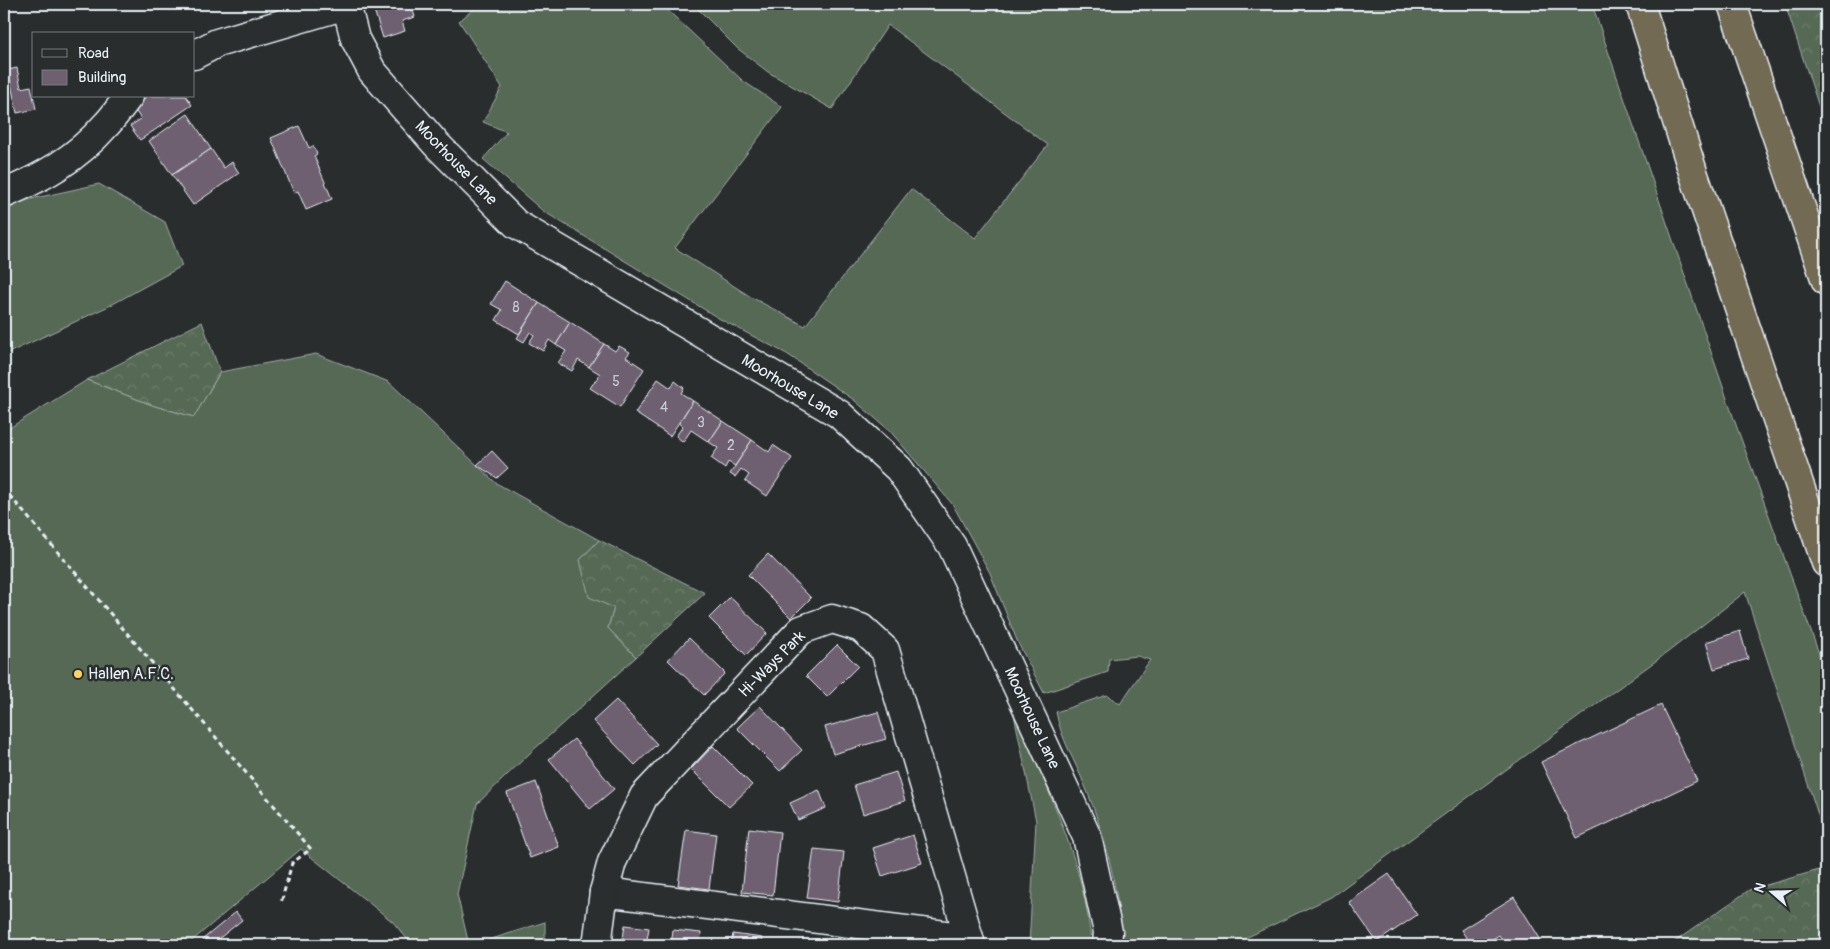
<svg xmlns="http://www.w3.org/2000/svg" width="1830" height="949" font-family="Pangolin,sans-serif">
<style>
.grass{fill:#566954;stroke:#9fada6}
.forest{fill:url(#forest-crowns);stroke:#9fada6}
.building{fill:#6e616f;stroke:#e8f1f8}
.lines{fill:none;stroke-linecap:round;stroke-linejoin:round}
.minor-casing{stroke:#e8f1f8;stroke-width:31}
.highway-casing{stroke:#e8f1f8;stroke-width:31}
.path{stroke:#e8f1f8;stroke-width:3;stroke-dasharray:5 4;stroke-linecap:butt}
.minor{stroke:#2a2d2e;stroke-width:28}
.highway{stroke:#736b52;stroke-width:28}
.poi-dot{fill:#ffd166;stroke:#2a2d2e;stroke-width:2}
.labels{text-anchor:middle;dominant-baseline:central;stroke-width:5;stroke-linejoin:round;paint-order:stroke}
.number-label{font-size:14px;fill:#cacdd6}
.street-label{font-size:16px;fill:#e8f1f8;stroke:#2a2d2e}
.poi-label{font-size:16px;fill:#e8f1f8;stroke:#2a2d2e;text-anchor:start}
</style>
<defs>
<pattern id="forest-crowns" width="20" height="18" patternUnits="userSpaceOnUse" patternTransform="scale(1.25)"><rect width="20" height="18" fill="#566954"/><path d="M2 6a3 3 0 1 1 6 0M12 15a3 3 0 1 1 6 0" fill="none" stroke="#6e7f6d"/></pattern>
</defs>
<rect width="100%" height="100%" fill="#2a2d2e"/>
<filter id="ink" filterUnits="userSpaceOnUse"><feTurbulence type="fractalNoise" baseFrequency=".02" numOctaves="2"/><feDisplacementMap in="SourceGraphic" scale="10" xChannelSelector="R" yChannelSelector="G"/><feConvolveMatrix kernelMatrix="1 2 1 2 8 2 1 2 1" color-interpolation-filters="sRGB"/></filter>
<g filter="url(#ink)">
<g class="grass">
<path d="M480,4H661L743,81L782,107L675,248L751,297L805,326L911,189L975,238L1048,145L888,25L832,109L768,72L737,48L693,4H1592L1735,422L1826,673V839L1745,592L1668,652L1331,897L1231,945H1122C1119,891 1106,837 1085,786C1075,761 1061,739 1056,712L1107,695L1120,704L1150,660L1137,656L1109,659L1108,672L1044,693L1018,643L990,573L953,505L890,431L854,400L787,354L720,319L543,211L483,159L507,132L483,122L502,87L459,21Z"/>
<path d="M99,184L165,222L182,266L111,305L4,355V205Z"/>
<path d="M316,354L389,382L496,483L599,540L580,560L614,608L608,628L636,657L529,754L477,804L457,894L469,945H412L393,922L301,849L187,945H4V428L6,430L87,380L155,406L194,417L220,372Z"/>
<path d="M1012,705C1042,779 1087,865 1091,945H1029L1036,821Z"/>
<path d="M545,922V945H473Z"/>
</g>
<g class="forest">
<path d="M1785,4H1826V128Z"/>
<path d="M202,322L220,372L194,417L155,406L87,380Z"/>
<path d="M599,540L705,593L636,657L608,628L614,608L589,597L580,560Z"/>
<path d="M1826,868V945H1670L1749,890Z"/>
</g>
<g class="building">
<path d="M372,4H411L415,17L402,21L405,31L383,38Z"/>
<path d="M17,68L21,88L31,86L36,109L17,113L8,70Z"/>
<path d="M148,96H186L192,105L140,140L130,126L141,119L132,106Z"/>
<path d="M188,114L211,149L172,175L149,141Z"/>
<path d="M299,126L309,148L313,146L317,154L314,156L332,199L306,210L298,191L294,193L271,138Z"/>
<path d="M211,149L224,168L232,162L239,173L193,205L172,175Z"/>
<path d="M505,281L539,303L519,334L496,320L502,310L491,304Z"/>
<path d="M539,303L570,322L556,345L549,340L543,351L529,343L534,335L530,332L524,342L517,338Z"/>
<path d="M570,322L604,344L589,367L578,360L572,371L558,363L566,351L556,345Z"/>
<path d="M604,344L615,351L619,346L630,352L626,357L644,369L620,407L590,388L600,374L589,367Z"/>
<path d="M658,379L671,388L675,381L684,388L681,393L693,401L670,436L635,413Z"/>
<path d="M693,401L723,421L709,442L691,430L683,442L676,436L683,426L679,423Z"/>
<path d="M723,421L752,440L735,466L728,462L725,468L711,458L718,448L709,442Z"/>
<path d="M752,440L769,452L773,445L792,458L767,496L745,481L749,475L741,469L735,477L730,474Z"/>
<path d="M492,451L508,468L497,478L477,465Z"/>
<path d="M768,554L811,598L791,618L748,575Z"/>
<path d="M730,597L767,633L746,655L709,618Z"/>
<path d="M1740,631L1748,659L1714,669L1706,642Z"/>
<path d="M689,638L725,673L704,695L668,660Z"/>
<path d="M837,645L858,666L827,697L806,676Z"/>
<path d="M616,700L657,744L635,765L593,721Z"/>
<path d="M1661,705L1697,781L1577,838L1541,762Z"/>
<path d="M760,706L802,750L780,771L737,728Z"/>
<path d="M878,712L886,739L833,754L825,727Z"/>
<path d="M574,739L614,789L590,809L549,759Z"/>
<path d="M713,746L752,785L729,807L691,769Z"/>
<path d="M896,772L905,801L863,814L854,785Z"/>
<path d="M536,782L559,847L530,858L507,793Z"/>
<path d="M819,790L826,808L798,820L790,803Z"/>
<path d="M749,828L780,832L773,895L742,892Z"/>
<path d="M686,830L716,834L709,889L678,885Z"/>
<path d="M913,835L922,863L882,876L873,848Z"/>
<path d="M814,849L844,852L838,902L807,898Z"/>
<path d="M1389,874L1417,915L1377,942L1349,902Z"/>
<path d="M1514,897L1544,945H1506L1499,935L1483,945H1471L1461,930Z"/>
<path d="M236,912L242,920L211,945H206L202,940Z"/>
<path d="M625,925L649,928L646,945H622Z"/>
<path d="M673,930L701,933L700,945H671Z"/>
<path d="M733,934L762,938L761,945H731Z"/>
<path d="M798,942L826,945H798Z"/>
</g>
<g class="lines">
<g class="minor-casing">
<g id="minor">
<path d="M346,4L355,39L372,71L436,144L516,224L839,414L899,469L952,546L1087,837L1108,932L1107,945"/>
<path d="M194,55L217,43L346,5"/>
<path d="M4,194C43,177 76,159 105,126C114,117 121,106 129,96"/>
<path d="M604,892L969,938"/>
<path d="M597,945L604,892L612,862L644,796L801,630L832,619L861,628L885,650L971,945"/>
</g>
</g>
<g class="highway-casing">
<g id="highway">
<path d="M1640,4L1693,172L1826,563"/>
<path d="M1732,4L1826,281"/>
</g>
</g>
<path class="path" d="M4,489L311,849L292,863L281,903"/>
<use href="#minor" class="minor"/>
<use href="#highway" class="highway"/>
</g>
</g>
<circle class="poi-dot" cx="78" cy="674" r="5"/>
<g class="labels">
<g class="number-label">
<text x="516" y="307">8</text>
<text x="616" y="381">5</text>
<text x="664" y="407">4</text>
<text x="701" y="422">3</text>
<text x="731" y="445">2</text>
</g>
<g class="street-label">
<text transform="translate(456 163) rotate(46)">Moorhouse Lane</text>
<text transform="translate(790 387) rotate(31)">Moorhouse Lane</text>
<text transform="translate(772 664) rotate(-45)">Hi-Ways Park</text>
<text transform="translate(1032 718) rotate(65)">Moorhouse Lane</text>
</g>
<g class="poi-label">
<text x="88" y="674">Hallen A.F.C.</text>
</g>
</g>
<rect width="1830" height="949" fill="none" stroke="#2a2d2e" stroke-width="20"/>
<rect x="10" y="10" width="1810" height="929" fill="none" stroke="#e8f1f8" stroke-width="2" filter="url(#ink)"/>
<rect x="32" y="32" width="162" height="65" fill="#2a2d2e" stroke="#767b7f"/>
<rect x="42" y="49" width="25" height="8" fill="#2a2d2e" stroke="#767b7f"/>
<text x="78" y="58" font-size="15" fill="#e8f1f8">Road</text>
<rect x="42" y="70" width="25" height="15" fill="#6e616f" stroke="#767b7f"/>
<text x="78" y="82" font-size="15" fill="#e8f1f8">Building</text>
<g transform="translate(1772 892) rotate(290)" stroke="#2a2d2e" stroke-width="4" paint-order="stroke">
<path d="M0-4L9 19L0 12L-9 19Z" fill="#e8f1f8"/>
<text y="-8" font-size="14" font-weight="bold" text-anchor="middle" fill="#e8f1f8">N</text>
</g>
</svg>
